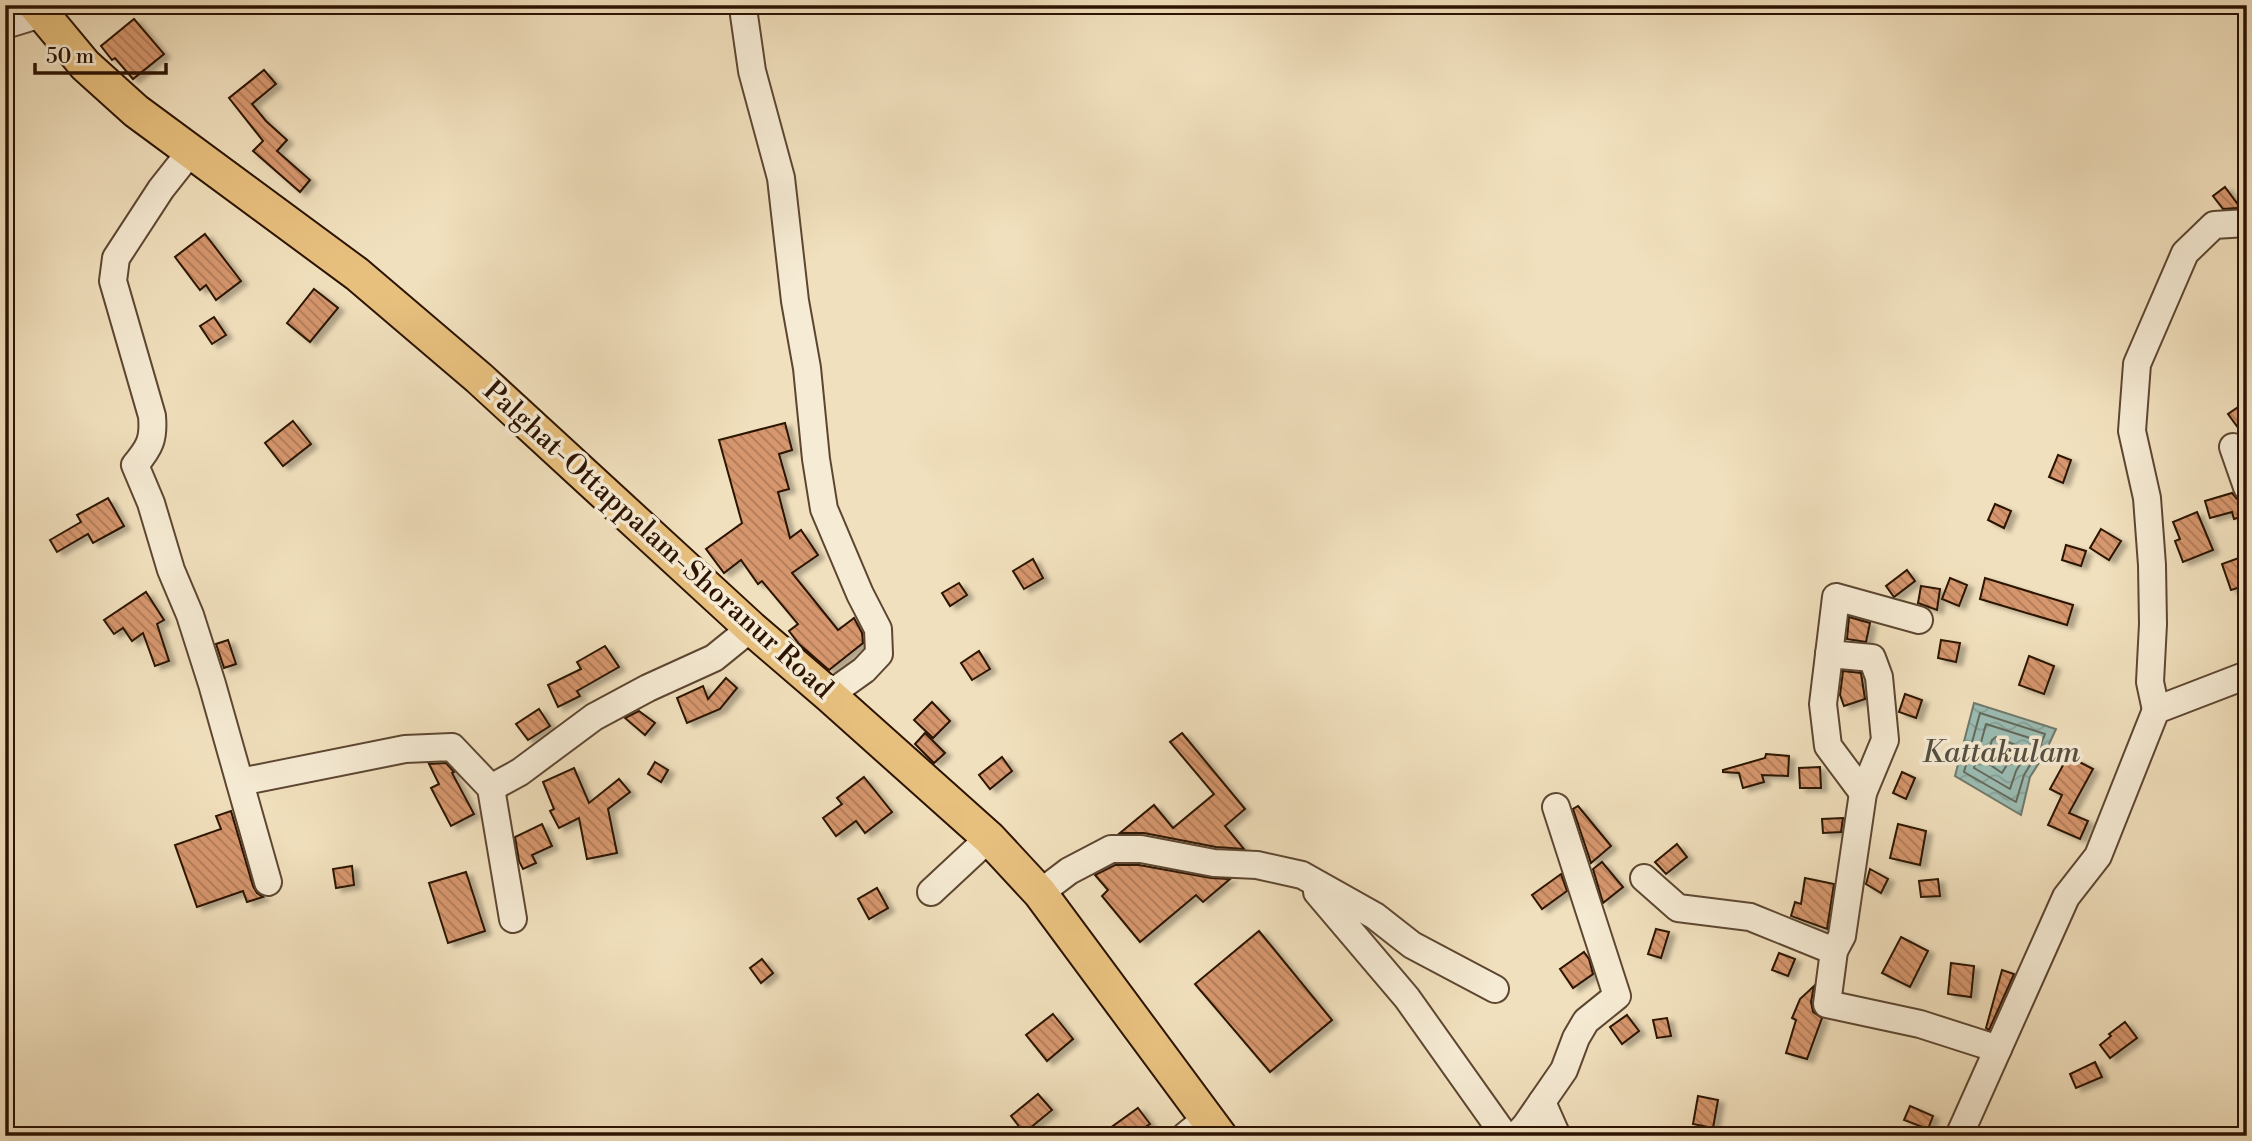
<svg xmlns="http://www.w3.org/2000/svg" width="2252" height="1141" font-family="'Libre Bodoni',serif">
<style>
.water{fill:url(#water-waves);stroke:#6f796d;stroke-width:2}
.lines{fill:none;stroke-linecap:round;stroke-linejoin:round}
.shore{stroke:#64685b;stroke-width:2}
.building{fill:url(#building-back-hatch);stroke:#2c1302;stroke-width:2;filter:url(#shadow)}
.minor-casing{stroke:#5d4631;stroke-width:30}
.major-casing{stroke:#2c1302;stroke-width:37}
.minor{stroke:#f6ebd4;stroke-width:26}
.major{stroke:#e8c07e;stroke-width:33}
.labels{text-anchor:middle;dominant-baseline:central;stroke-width:7;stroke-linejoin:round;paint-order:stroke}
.street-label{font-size:28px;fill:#2c1302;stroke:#f6ebd4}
.water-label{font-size:30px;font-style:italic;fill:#534e40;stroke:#f6ebd4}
</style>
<defs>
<pattern id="water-waves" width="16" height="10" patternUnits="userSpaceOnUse" patternTransform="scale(1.75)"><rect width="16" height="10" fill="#9bbdb4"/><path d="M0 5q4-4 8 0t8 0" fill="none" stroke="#86a299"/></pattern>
<pattern id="building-back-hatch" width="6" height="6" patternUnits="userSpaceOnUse" patternTransform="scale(1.75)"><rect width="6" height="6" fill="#d7976e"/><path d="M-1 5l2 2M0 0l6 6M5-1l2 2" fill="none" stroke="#af7a58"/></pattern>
<filter id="shadow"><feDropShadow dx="6" dy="3.5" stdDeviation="2" flood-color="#0004"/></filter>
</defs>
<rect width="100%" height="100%" fill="#f1e0bd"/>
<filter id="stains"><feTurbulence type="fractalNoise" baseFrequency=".00286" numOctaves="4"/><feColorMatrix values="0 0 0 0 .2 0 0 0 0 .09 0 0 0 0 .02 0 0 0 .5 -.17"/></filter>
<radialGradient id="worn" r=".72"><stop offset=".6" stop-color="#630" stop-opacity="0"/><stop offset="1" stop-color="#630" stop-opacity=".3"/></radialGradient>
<path class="water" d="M1974,703L2056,729L2044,755L2030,777L2021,815L1955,776Z"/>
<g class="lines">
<g class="shore">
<path d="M1980,713L2045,734L2038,752L2024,775L2016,802L1964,772Z"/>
<path d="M1986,724L2033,739L2030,748L2016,771L2010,789L1974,768Z"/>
<path d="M1996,737L2018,746L2002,773L1986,762L1992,740Z"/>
</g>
</g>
<g class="building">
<path d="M134,19L164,54L133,79L115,58L112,60L101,46Z"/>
<path d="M264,70L276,84L252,104L266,121L287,140L277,151L310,180L300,192L253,151L263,141L229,98Z"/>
<path d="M2225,187L2239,206L2237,208L2223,209L2213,196Z"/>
<path d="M205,234L241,281L216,300L206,285L200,290L175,257Z"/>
<path d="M314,289L338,308L310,342L287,323Z"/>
<path d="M214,317L226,335L212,344L200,326Z"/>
<path d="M2247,401V440L2228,414Z"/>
<path d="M293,421L311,444L283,466L265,443Z"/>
<path d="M785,423L792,450L779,454L789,489L778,492L790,538L801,530L818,555L792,573L838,630L854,618L862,633L863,643L829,670L799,644L789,631L798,624L762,581L758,584L741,560L724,573L706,549L742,523L719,440Z"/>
<path d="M2058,455L2071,460L2063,483L2049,477Z"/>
<path d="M2232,493L2237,499L2244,502L2247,515L2234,519L2232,512L2210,518L2205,501Z"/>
<path d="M108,498L124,526L93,543L88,534L57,552L50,540L81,522L77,515Z"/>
<path d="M1995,504L2011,511L2004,528L1988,520Z"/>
<path d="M2197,512L2213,550L2183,562L2175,541L2180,539L2173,522Z"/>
<path d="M2101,529L2121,541L2109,560L2090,548Z"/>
<path d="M2066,545L2086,551L2081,566L2062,560Z"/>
<path d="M2247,555V585L2231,590L2222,564Z"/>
<path d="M1033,559L1043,578L1024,589L1013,571Z"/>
<path d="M1907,570L1915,581L1894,597L1886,586Z"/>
<path d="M1950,578L1967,585L1959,606L1942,599Z"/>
<path d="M1985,578L2073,605L2067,625L1980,599Z"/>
<path d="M959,583L967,595L950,606L942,593Z"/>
<path d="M1921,586L1940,589L1937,610L1918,603Z"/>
<path d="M146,592L164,620L157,624L169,661L155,666L143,633L132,641L123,628L114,634L104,620Z"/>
<path d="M1849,617L1870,623L1866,642L1847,639Z"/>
<path d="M228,640L236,664L224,668L216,644Z"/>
<path d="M1941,640L1960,643L1956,662L1938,658Z"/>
<path d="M605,646L619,667L577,691L580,696L558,707L548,685L581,669L577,662Z"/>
<path d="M979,651L990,669L972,680L961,663Z"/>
<path d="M2029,656L2054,666L2044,694L2019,685Z"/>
<path d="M1843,671L1861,673L1865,699L1844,706L1840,695Z"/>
<path d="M726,678L737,688L720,709L687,723L677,698L703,686L708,699Z"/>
<path d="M1905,694L1922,700L1916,718L1899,712Z"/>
<path d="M932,702L950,721L933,738L914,720Z"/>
<path d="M539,709L550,726L528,740L516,724Z"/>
<path d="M639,711L655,723L645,735L625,718Z"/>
<path d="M925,733L945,753L934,763L915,744Z"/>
<path d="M1182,733L1245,809L1225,826L1244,849L1216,847L1144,833H1120L1154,805L1173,828L1214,794L1170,742Z"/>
<path d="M1766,754L1789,756L1788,776L1762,775L1764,782L1743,788L1739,773L1723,772V770L1765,758Z"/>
<path d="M2068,756L2093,769L2069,813L2088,821L2080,839L2048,825L2062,795L2050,789Z"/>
<path d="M1002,757L1012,771L990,789L979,775Z"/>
<path d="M655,762L668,770L661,782L648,774Z"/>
<path d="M446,763L454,772L452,773L474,814L451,826L431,788L439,784L429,764Z"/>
<path d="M1820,767L1821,788H1800L1799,768Z"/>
<path d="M574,768L589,803L619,779L630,792L608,809L617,853L587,859L579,818L559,828L550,811L554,809L543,782Z"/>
<path d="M1902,772L1915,778L1906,799L1893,793Z"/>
<path d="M864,777L892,812L865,833L856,821L836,836L823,818L842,804L837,798Z"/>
<path d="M1578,806L1611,846L1591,863L1573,809Z"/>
<path d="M231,811L253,886L257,893L263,897L247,902L243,891L197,907L175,845L221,829L216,816Z"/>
<path d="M1843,818L1841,832L1823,833L1822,819Z"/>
<path d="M542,824L552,846L532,855L536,863L523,869L519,861L515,837Z"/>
<path d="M1898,824L1926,831L1920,865L1890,858Z"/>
<path d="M1677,844L1687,857L1666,874L1655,862Z"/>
<path d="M1602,862L1623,887L1603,903L1593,869Z"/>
<path d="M1115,865H1139L1211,878L1230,879L1203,902L1196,895L1140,942L1102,896L1108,890L1095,875Z"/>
<path d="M352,866L354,885L336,888L333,869Z"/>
<path d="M1870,869L1888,879L1881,893L1866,884Z"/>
<path d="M466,872L485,931L448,943L429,883Z"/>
<path d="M1561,874L1567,891L1542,909L1532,895Z"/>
<path d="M1805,878L1834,884L1827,929L1791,916L1795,902L1801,904Z"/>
<path d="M1938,879L1940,896L1921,897L1919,881Z"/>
<path d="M877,888L888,908L869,919L858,899Z"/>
<path d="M1656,929L1669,932L1661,958L1648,954Z"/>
<path d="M1259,931L1332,1020L1270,1072L1195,984Z"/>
<path d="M1901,937L1928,951L1910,987L1882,973Z"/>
<path d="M1584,952L1589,959L1593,974L1573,988L1560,969Z"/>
<path d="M1779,953L1795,959L1788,976L1772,970Z"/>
<path d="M762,959L773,973L761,983L750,968Z"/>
<path d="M1951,963L1974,966L1971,997L1948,994Z"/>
<path d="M2002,970L2014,974L1989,1030L1986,1028Z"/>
<path d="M1814,986L1811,1002L1813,1012L1822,1018L1807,1059L1786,1053L1796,1020L1792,1018L1800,999Z"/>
<path d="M1053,1014L1073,1039L1047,1061L1026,1035Z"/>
<path d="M1627,1015L1639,1031L1622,1044L1610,1027Z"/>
<path d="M1667,1018L1671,1036L1657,1038L1653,1020Z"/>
<path d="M2125,1022L2137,1038L2110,1058L2100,1045L2111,1036L2109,1034Z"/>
<path d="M2095,1062L2102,1077L2076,1088L2070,1074Z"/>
<path d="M1038,1094L1052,1110L1024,1133L1011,1116Z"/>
<path d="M1698,1096L1718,1100L1713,1128L1693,1124Z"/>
<path d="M1910,1106L1933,1116L1928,1129L1904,1120Z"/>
<path d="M1138,1108L1150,1124L1147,1126L1155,1136H1099Z"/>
</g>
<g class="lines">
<g class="minor-casing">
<g id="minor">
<path d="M745,5L744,15L752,71L781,178L795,301L807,368L816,459L824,509L860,594L878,629L879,654L864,670L829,695"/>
<path d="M5,25L41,14"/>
<path d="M191,151L161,189L116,258L113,281L152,416C154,439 150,447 135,465L151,503L171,570L190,615L212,684L268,882"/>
<path d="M2233,447L2247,487"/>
<path d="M1829,654L1872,658L1879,677L1885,740L1863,793L1842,936L1834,951L1827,1004L1920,1024L1998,1049"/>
<path d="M2156,710L2150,682L2153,624L2152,565L2147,498L2132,431L2137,364L2185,253L2214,225L2247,223"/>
<path d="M240,782L405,749L452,747L491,788L513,919"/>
<path d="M491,788L520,772L594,717L648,688L714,658L751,628"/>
<path d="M1863,793L1828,746L1823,704L1836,597L1919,620"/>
<path d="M1644,878L1678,908L1750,917L1834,951"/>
<path d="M931,892L989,838"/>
<path d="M1317,892L1407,998L1505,1136"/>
<path d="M1040,893L1069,871L1111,849H1141L1214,863L1257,865L1302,875L1375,916L1412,945L1495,989"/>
<path d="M1542,1102L1557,1136"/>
<path d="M1185,1136L1207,1118"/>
<path d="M1516,1136L1526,1125L1564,1070L1576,1038L1586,1021L1617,996L1556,807"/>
<path d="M1959,1136L2066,897L2098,856L2156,710L2247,675"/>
</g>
</g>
<g class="major-casing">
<path id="major" d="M35,5L85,65L136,111L357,274L479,378L751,628L829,695L989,838L1040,893L1220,1136"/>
</g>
<use href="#minor" class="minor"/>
<use href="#major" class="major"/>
</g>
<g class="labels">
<g class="street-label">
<text transform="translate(658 540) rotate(42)">Palghat-Ottappalam-Shoranur Road</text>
</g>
<g class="water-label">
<text x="2001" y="753">Kattakulam</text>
</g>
</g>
<rect width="2252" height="1141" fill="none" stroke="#f1e0bd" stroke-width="28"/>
<rect x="7" y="7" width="2238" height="1127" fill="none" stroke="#2c1302" stroke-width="3.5"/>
<rect x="14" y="14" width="2224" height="1113" fill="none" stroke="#2c1302" stroke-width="2"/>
<path d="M35 63v10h131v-10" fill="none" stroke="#2c1302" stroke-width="3.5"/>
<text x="46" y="63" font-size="21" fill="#2c1302" stroke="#f6ebd4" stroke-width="5" paint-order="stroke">50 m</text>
<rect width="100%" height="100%" filter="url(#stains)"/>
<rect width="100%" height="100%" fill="url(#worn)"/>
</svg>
